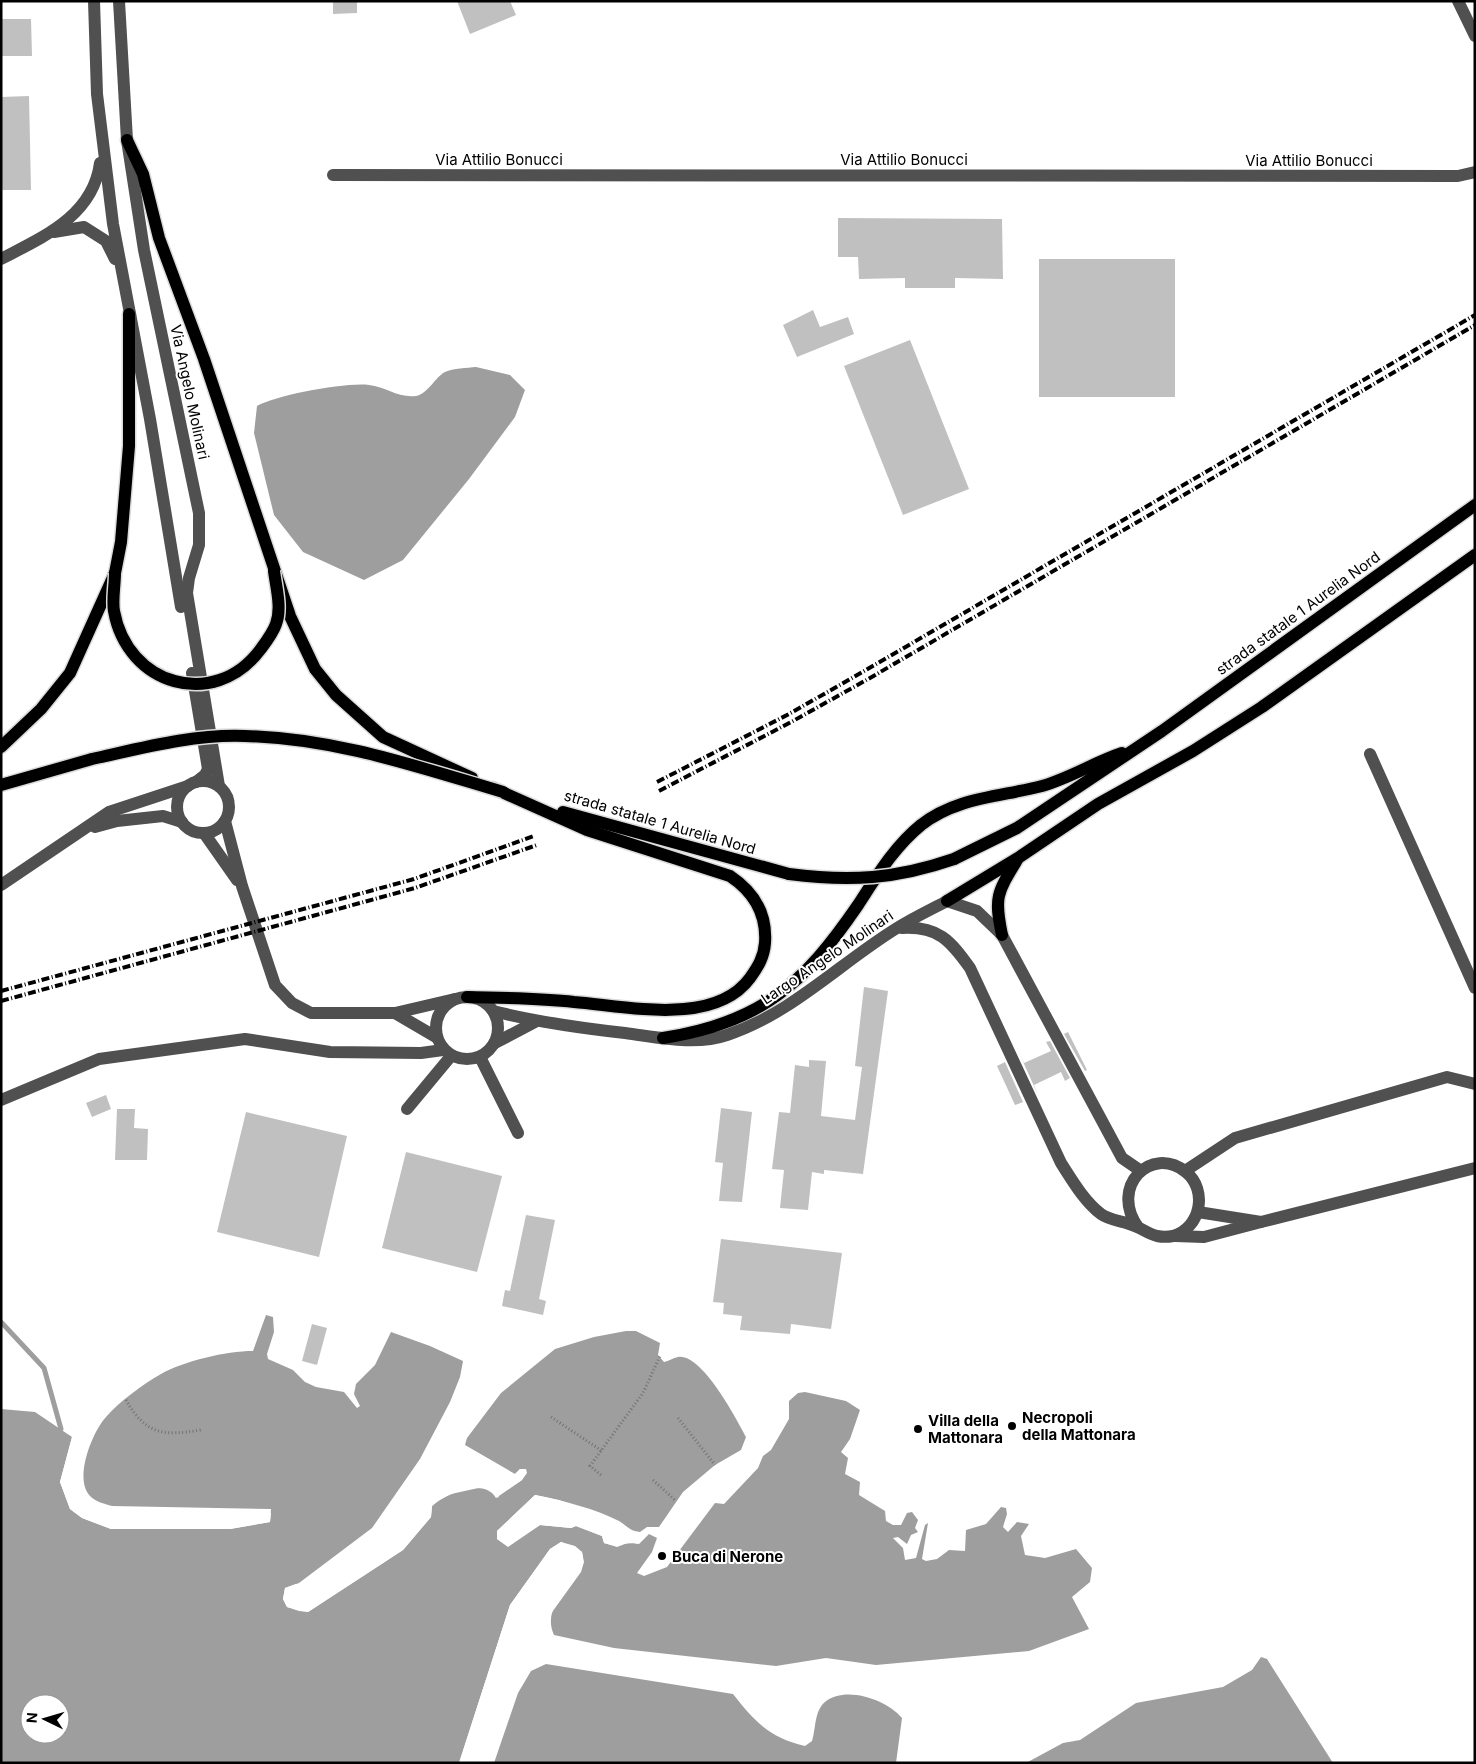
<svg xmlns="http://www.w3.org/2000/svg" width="1476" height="1764" font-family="Inter,sans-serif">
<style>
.water{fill:#9e9e9e;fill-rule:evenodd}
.pier{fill:#fff}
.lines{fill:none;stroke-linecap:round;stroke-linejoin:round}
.stream{stroke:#9e9e9e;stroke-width:5}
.building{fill:#c0c0c0}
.major-casing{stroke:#dbdbdb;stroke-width:15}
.path{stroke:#727272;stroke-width:3;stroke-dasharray:1 2.5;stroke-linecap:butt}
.minor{stroke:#505050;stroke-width:12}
.major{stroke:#000;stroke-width:12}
.rail{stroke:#000;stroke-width:4;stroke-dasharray:8 2.5 1 2.5;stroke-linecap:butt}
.major-bridge-casing{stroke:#dbdbdb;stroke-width:15;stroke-linecap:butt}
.major-bridge{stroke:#000;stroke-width:12}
.poi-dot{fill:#000;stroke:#fff;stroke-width:2}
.labels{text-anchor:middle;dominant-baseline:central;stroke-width:4;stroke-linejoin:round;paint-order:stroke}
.street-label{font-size:15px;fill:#000;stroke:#fff}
.poi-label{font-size:15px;font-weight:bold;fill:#000;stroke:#fff;text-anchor:start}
</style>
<rect width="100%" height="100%" fill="#fff"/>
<g class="water">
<path d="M476,367L510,375L525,390L515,417L469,479L403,560L364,580L303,552L274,515L254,433L257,406C277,395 346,382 369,385C386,387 398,398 416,396C428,394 435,377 445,372C453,368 467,368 476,367Z"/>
<path d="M266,1315L273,1317L274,1332L267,1354L268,1359L293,1370L305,1382L316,1387L344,1392L357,1408L360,1406L354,1394L356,1384L375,1365L391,1332L430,1346L463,1361L460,1377L450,1402L420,1459L372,1528L299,1583L285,1588L283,1599L287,1607L308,1612L403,1550L431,1517L432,1506C446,1494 484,1477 496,1498L522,1480L526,1469H520L515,1474L465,1445L467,1438L501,1393L555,1349L594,1337L626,1331H636L660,1343L658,1355L664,1362C669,1361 673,1358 678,1357C702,1353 737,1420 746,1437L741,1450L715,1465L683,1492L659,1527H647L640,1532C630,1531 627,1526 619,1521C596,1509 561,1500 535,1495L497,1531V1539L508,1546L540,1525L571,1528L576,1526L602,1536L604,1543C621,1548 624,1541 639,1544L649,1534L657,1538L652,1552L637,1573L644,1576L667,1567L715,1503L724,1504L758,1468L763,1456L771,1450L789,1419V1401L798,1393L805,1392L846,1401L860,1410L850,1439L841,1452L848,1458L845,1474L860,1482L859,1495L885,1511L886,1521L893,1525H901L907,1513L912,1512L918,1520L915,1528L918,1532L911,1535L907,1544L898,1537L893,1538L903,1548L905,1560L916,1558L925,1525L928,1523L922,1559L926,1561L937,1559L949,1550L965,1551L966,1530L986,1524L1001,1507L1006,1508L1007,1514L1003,1527L1008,1532L1017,1522L1029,1524L1021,1536L1025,1555L1045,1558L1076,1549L1092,1568L1090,1582L1072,1597L1089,1629L1029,1651L876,1665L826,1658L776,1666L614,1648L554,1635C538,1599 589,1586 582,1552L561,1542L550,1549L510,1605L459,1763H1V1409L35,1412L72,1437L60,1482L70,1509L82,1518L111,1529H230L270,1522L271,1509L112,1506C102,1503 92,1501 87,1492C76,1473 93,1431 106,1417C120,1401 142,1385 161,1374C184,1361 226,1351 253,1351ZM30,1704H60V1734H30Z"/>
<path d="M1261,1657L1267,1659L1333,1763H1026L1063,1743L1080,1740L1136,1703L1223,1687L1252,1670Z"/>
<path d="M546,1664L733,1694C755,1722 770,1738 805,1746L812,1741C816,1729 814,1711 825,1702C846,1685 887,1700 902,1718L896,1763H494L518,1693L531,1671Z"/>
</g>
<g class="pier">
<path d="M72,1437L74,1438L62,1482L72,1507L83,1516L112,1527H229L268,1520V1513H271L270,1522L230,1529H111L82,1518L70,1509L60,1482Z"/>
<path d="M520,1469H526L527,1473L522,1480L499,1495L498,1498L493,1492L483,1487L451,1494L440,1499L432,1506L431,1517L403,1550L308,1612L299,1611L287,1607L283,1599L285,1588L296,1584L297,1586L288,1590L285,1599L289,1605L308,1609L401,1548L429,1516V1505L439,1497L450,1492L483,1484L494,1490L497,1494L521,1478L524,1472L513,1476Z"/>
<path d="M535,1495L559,1500L620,1522L632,1534L618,1524L558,1502L536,1498L500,1532L499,1537L508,1543L540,1523L571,1525L576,1524L603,1533L606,1541L617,1544L630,1540L639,1544L630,1542L617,1547L604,1543L602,1536L576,1526L571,1528L540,1525L508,1547L497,1539V1531Z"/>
<path d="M561,1542L575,1546L582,1552L584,1562L581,1572L550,1615L549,1612L578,1571L582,1562L580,1553L573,1548L561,1545L552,1551L512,1607L462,1763H459L510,1605L550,1549Z"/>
</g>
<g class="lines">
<path class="stream" d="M1,1322L44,1368L61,1429"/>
</g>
<g class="building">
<path d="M333,1H357V13L333,14Z"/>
<path d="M457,1H510L516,15L470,34Z"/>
<path d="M1,19H31L32,56H1Z"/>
<path d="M29,96L31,190H1V97Z"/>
<path d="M838,218L1002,219L1003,279L955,278V288H905V278L859,279L858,257H838Z"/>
<rect x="1039" y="259" width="136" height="138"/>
<path d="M813,310L820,327L848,317L854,334L797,357L783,325Z"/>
<path d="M910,340L969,489L903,515L844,366Z"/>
<path d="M864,987L888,991L863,1174L824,1170V1174L812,1172L808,1210L780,1208L784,1170L772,1169L779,1112L790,1113L795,1065L809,1067V1060L826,1061L821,1116L855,1120L862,1067L855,1066Z"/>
<path d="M1068,1032L1087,1070L1085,1071L1064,1034Z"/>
<path d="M1050,1041L1070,1078L1065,1081L1061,1072L1034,1085L1038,1095L1020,1055L1024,1063L1051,1051L1046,1042Z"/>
<path d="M1005,1062L1023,1102L1015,1105L997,1066Z"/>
<path d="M106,1095L111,1109L92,1117L86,1103Z"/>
<path d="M721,1108L752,1112L742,1202L719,1201L723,1163L715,1162Z"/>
<path d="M117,1109H135L134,1128L148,1129L147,1160H115Z"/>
<path d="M246,1112L347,1136L319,1257L217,1232Z"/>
<path d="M406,1152L502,1176L477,1272L382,1248Z"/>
<path d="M526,1215L555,1220L539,1299L546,1301L543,1315L502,1306L505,1290L510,1291Z"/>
<path d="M721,1239L842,1253L831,1329L791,1324L790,1334L740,1330L742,1316L723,1314L724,1303L713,1302Z"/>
<path d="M312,1324L327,1328L317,1365L302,1361Z"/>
</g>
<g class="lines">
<g class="major-casing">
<g id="major">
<path d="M127,140L143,174L159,238L204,359L290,616L315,669L336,695L383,737L472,778"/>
<path d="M1,747L41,709L70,673L115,573L121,542L129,446V314"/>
<path d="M1,785L92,759"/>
<path d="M563,812L789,874"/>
<path d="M954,859L1017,828L1162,731L1475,505"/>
<path d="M947,901L1018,858L1098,804L1193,751L1262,707L1475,555"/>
<path d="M1002,935C994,897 997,893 1017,860"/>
<path d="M467,997C503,998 538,998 574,1002C626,1006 714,1027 750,978C758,967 764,957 765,943C767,914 754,892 730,876L587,830L493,788"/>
<path d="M663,1038C761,1023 804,984 858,905C877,876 894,847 921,825C957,797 1000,797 1042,786C1070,778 1095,762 1122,753"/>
</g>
</g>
<g class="path">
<path d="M126,1400C146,1435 163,1436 201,1430"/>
<path d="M551,1417L602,1451"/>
<path d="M678,1418L715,1465"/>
<path d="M601,1475L590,1466L643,1393L660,1356"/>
<path d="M653,1480L676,1501"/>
</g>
<g class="minor">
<path d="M94,1L97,94L113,224L150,419L181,607"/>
<path d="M119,1L127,140L144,250L199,513V545L189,578L187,593L219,786"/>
<path d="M1458,1L1475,36"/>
<path d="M333,175L1458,176L1475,172"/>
<path d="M54,232L84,227L106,241L115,259"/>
<path d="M1,259C43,237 93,216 100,163"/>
<path d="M192,673L208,769L205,775L196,782"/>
<path d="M1370,754L1475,988"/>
<circle cx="203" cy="807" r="26"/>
<path d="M225,821L242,886L275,985L292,1003L311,1013H395L455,999"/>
<path d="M95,827L117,821L163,816L182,822"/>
<path d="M204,833L237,880"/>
<path d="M1,885L109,812L188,786"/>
<path d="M902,928C938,926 950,940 970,968L1061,1163C1072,1180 1084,1201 1101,1214C1110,1221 1126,1221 1137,1227C1144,1230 1149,1234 1157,1236C1162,1237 1168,1237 1173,1236C1201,1228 1208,1190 1186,1172C1151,1144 1109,1187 1138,1227"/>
<circle cx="467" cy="1028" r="31"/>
<path d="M493,1011C537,1022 580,1028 625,1033C657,1037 695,1046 727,1035C791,1014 840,963 897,928C913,918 930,910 947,901L977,911L1002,935L1122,1158L1141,1171"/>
<path d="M395,1013L436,1037"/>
<path d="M495,1043L535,1022"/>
<path d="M480,1057L518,1133"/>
<path d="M1,1100L99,1059L245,1039L330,1052L421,1053L443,1050"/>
<path d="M407,1109L451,1056"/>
<path d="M1185,1171L1235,1138L1447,1077L1475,1084"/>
<path d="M1261,1222L1475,1168"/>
<path d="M1175,1236L1204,1237L1261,1222L1198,1212"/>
</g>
<use href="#major" class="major"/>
<g class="rail">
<path d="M657,782L789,714L866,670L1475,315"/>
<path d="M659,791L793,721L870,678L1475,325"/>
<path d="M1,991L414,879L534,836"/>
<path d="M1,1001L415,888L537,845"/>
</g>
<g class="major-bridge-casing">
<g id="major-bridge">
<path d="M115,573C115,585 112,600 114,611C127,685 214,711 260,650C266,642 273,633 276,624C282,608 276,587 274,571"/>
<path d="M92,759C142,748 193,734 245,736C335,738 418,767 503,792"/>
<path d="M789,874C850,882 896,879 954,859"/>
</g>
</g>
<use href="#major-bridge" class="major-bridge"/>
</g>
<g class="poi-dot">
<circle cx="1012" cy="1426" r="5"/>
<circle cx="918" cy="1429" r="5"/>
<circle cx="662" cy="1556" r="5"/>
</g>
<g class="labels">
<g class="street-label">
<text x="499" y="159">Via Attilio Bonucci</text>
<text x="904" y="159">Via Attilio Bonucci</text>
<text x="1309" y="160">Via Attilio Bonucci</text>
<text transform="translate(190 392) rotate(78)">Via Angelo Molinari</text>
<text transform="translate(1298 613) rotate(-36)">strada statale 1 Aurelia Nord</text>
<text transform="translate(660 822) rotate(16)">strada statale 1 Aurelia Nord</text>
<text transform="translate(827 957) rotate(-34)">Largo Angelo Molinari</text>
</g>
<g class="poi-label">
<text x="1022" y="1417">Necropoli<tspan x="1022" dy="17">della Mattonara</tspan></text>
<text x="928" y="1420">Villa della<tspan x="928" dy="17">Mattonara</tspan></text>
<text x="672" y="1556">Buca di Nerone</text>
</g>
</g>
<rect width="1476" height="1764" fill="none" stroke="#000000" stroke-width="5"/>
<g transform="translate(45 1719) rotate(275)"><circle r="24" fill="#ffffff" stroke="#999999"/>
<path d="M0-4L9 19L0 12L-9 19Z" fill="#000000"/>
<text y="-8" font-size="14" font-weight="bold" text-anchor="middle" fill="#000000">N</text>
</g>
</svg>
